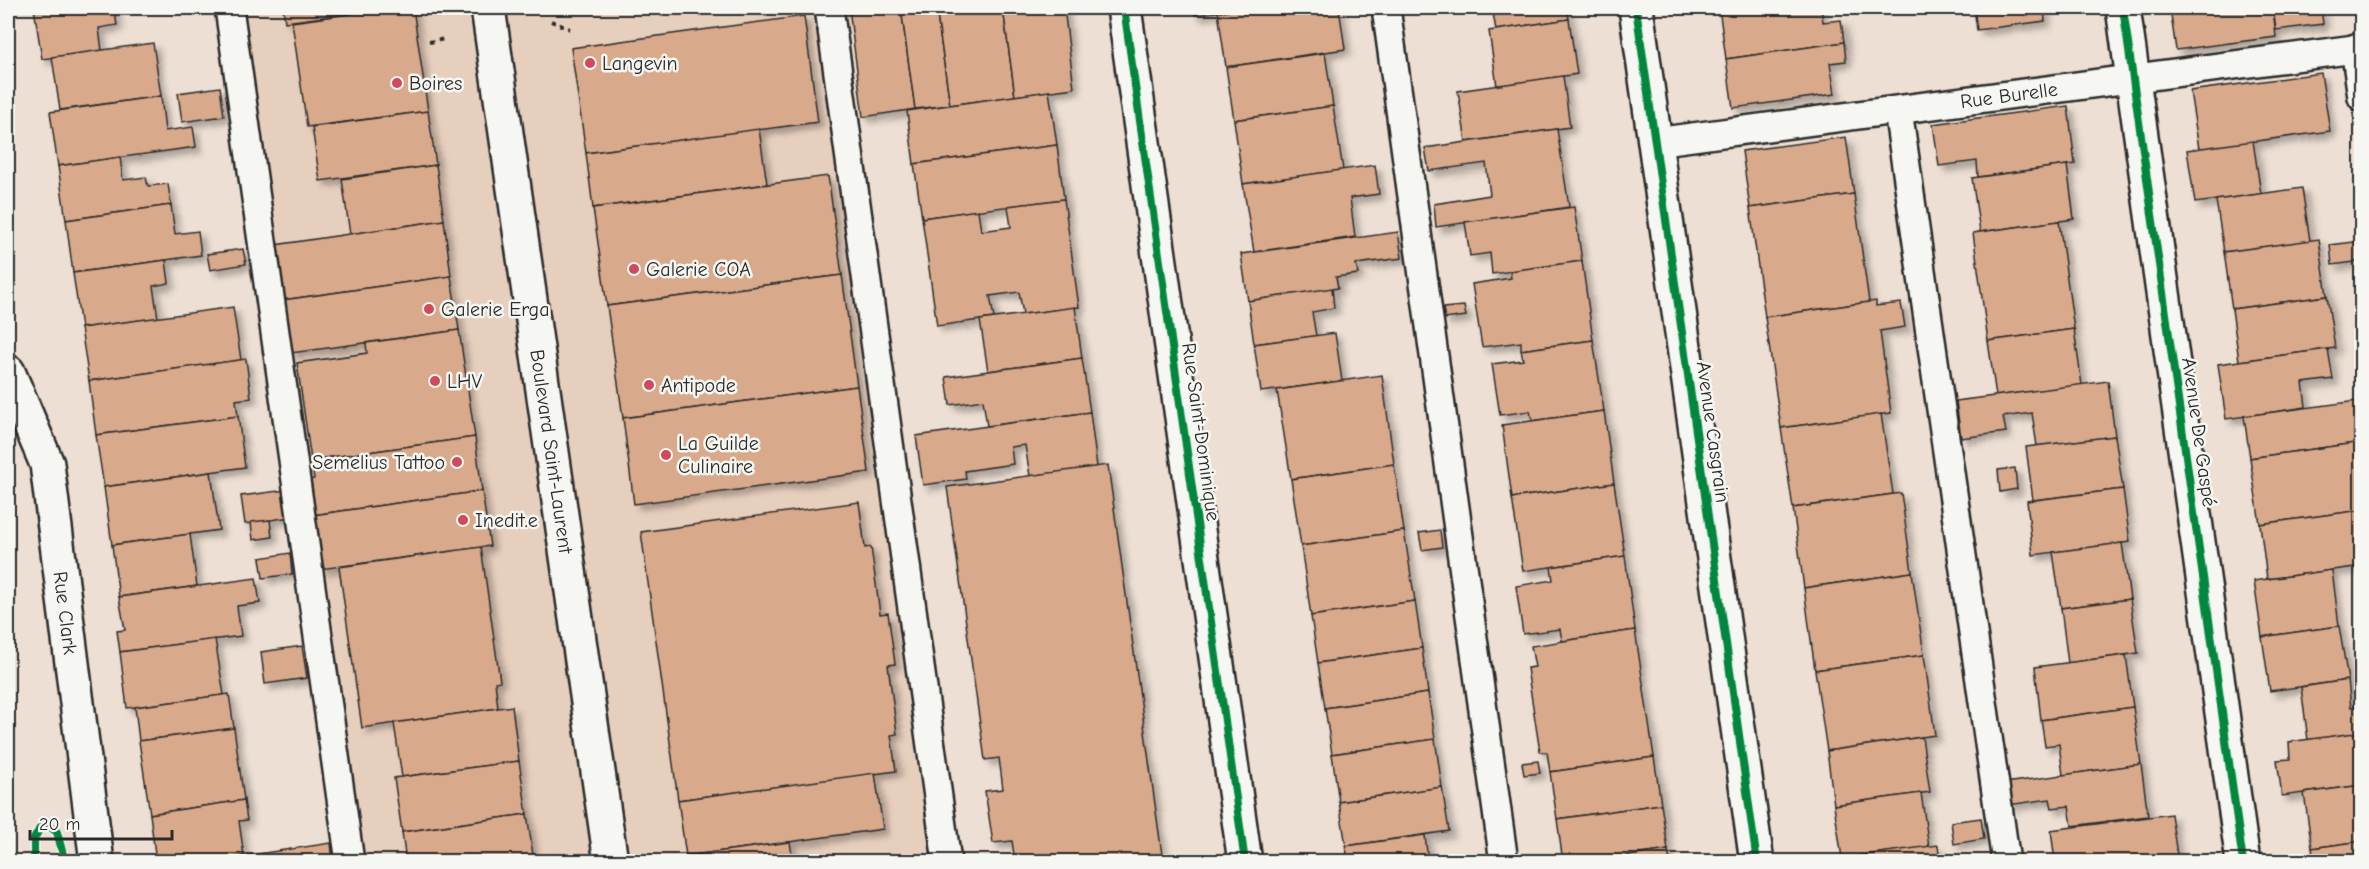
<svg xmlns="http://www.w3.org/2000/svg" width="2369" height="869" font-family="'Comic Neue',sans-serif">
<style>
.built{fill:#e7cfbd}
.building{fill:#d9a98b;stroke:#2b2b2b;stroke-width:1.5;filter:url(#shadow)}
.lines{fill:none;stroke-linecap:round;stroke-linejoin:round}
.lane-casing{stroke:#2b2b2b;stroke-width:32}
.street-casing{stroke:#2b2b2b;stroke-width:38}
.secondary-casing{stroke:#2b2b2b;stroke-width:38}
.path{stroke:#2b2b2b;stroke-width:4;stroke-dasharray:4.5 4.5;stroke-linecap:butt}
.lane{stroke:#f6f6f2;stroke-width:27}
.street{stroke:#f6f6f2;stroke-width:33}
.secondary{stroke:#f6f6f2;stroke-width:33}
.cycleway-casing{stroke:#f6f6f2;stroke-width:11}
.cycleway{stroke:#00873e;stroke-width:8}
.poi-dot{fill:#d1495b;stroke:#f6f6f2;stroke-width:2}
.labels{text-anchor:middle;dominant-baseline:central;stroke-width:5;stroke-linejoin:round;paint-order:stroke}
.poi-label{font-size:20px;fill:#2b2b2b;stroke:#f6f6f2;text-anchor:start}
.street-label{font-size:20px;fill:#2b2b2b;stroke:#f6f6f2}
</style>
<defs>
<filter id="shadow"><feDropShadow dx="5.5" dy="5.5" stdDeviation="3" flood-color="#0004"/></filter>
</defs>
<rect width="100%" height="100%" fill="#eddfd3"/>
<filter id="ink" filterUnits="userSpaceOnUse"><feTurbulence type="fractalNoise" baseFrequency=".0167" numOctaves="2"/><feDisplacementMap in="SourceGraphic" scale="12" xChannelSelector="R" yChannelSelector="G"/><feConvolveMatrix kernelMatrix="1 2 1 2 8 2 1 2 1" color-interpolation-filters="sRGB"/></filter>
<g filter="url(#ink)">
<path class="built" d="M232,8H1036L844,33L946,861H357Z"/>
<g class="building">
<path d="M34,8H114L117,25L99,28L102,51L42,59Z"/>
<path d="M283,8H393L285,22Z"/>
<path d="M393,8H413L428,111L307,127L292,22Z"/>
<path d="M849,8H901L915,109L863,117Z"/>
<path d="M901,8H936L950,105L915,109Z"/>
<path d="M936,8H1003L1015,96L950,105Z"/>
<path d="M1003,8H1064L1074,88L1015,96Z"/>
<path d="M1194,8H1247L1195,15Z"/>
<path d="M1247,8H1339L1345,49L1226,67L1218,12Z"/>
<path d="M1492,8H1567L1569,19L1496,30Z"/>
<path d="M1719,8H1821L1823,22L1841,20L1844,42L1726,59Z"/>
<path d="M1974,8H2044L2045,21L1977,30Z"/>
<path d="M2170,8H2273L2276,37L2176,50Z"/>
<path d="M2273,8H2321L2323,24L2276,30Z"/>
<path d="M804,16L818,122L586,153L571,48Z"/>
<path d="M1569,19L1577,74L1497,86L1489,31Z"/>
<path d="M1844,42L1846,61L1830,63L1835,94L1733,108L1726,59Z"/>
<path d="M153,43L161,96L60,110L52,57Z"/>
<path d="M1325,53L1333,106L1234,120L1226,67Z"/>
<path d="M2321,73L2330,131L2199,149L2190,91Z"/>
<path d="M1563,76L1570,127L1466,142L1458,91Z"/>
<path d="M220,87L224,116L182,122L178,93Z"/>
<path d="M1049,91L1057,145L914,164L907,111Z"/>
<path d="M161,96L165,131L193,127L196,147L58,166L50,112Z"/>
<path d="M1333,106L1343,170L1243,184L1234,120Z"/>
<path d="M2068,106L2075,164L1978,177L1977,161L1939,166L1933,124Z"/>
<path d="M428,111L436,165L320,181L312,127Z"/>
<path d="M759,129L767,184L593,208L586,153Z"/>
<path d="M1557,129L1569,207L1436,227L1434,204L1490,195L1486,163L1429,171L1425,148Z"/>
<path d="M1846,137L1854,194L1750,208L1742,151Z"/>
<path d="M2253,141L2261,194L2195,203L2187,150Z"/>
<path d="M1057,145L1064,199L922,218L914,164Z"/>
<path d="M120,157L123,180L146,177L148,186L168,184L171,205L66,220L58,166Z"/>
<path d="M436,165L444,220L350,234L342,179Z"/>
<path d="M1375,165L1379,194L1350,198L1355,237L1254,252L1243,184Z"/>
<path d="M2067,165L2074,219L1980,232L1972,178Z"/>
<path d="M828,176L842,275L607,306L593,208Z"/>
<path d="M2302,188L2310,241L2224,252L2216,200Z"/>
<path d="M1854,194L1869,302L1765,317L1750,208Z"/>
<path d="M1064,199L1079,307L1023,314L1019,292L990,296L994,318L937,326L922,218L978,210L981,231L1011,227L1008,206Z"/>
<path d="M171,205L175,234L198,231L201,255L73,273L66,220Z"/>
<path d="M1574,207L1582,261L1492,274L1490,253L1470,256L1465,222Z"/>
<path d="M444,220L451,276L283,300L275,245Z"/>
<path d="M2059,221L2074,329L1988,341L1973,233Z"/>
<path d="M1398,232L1402,258L1356,264L1358,274L1336,277L1338,288L1248,301L1241,254Z"/>
<path d="M2319,239L2327,296L2232,309L2224,252Z"/>
<path d="M2362,241V261L2332,265L2330,245Z"/>
<path d="M243,249L246,264L210,270L207,254Z"/>
<path d="M166,260L169,283L153,286L158,318L81,328L73,273Z"/>
<path d="M1582,261L1593,340L1521,350V342L1482,347L1472,284L1511,278L1510,271Z"/>
<path d="M842,275L857,386L623,418L607,306Z"/>
<path d="M451,276L459,330L291,353L283,300Z"/>
<path d="M1332,288L1334,308L1312,312L1316,336L1254,344L1248,301Z"/>
<path d="M2327,296L2335,348L2239,361L2232,309Z"/>
<path d="M1876,301V306L1901,303L1905,327L1880,331L1891,413L1781,428L1765,317Z"/>
<path d="M1464,306L1466,316L1445,319L1443,308Z"/>
<path d="M233,307L241,360L89,381L81,328Z"/>
<path d="M1075,307L1082,358L988,371L980,320Z"/>
<path d="M2074,329L2082,385L1996,396L1988,341Z"/>
<path d="M459,330L475,437L311,460L297,363L367,353L366,343Z"/>
<path d="M1335,333L1342,381L1261,392L1254,344Z"/>
<path d="M1593,340L1604,411L1532,421L1530,411L1500,415L1492,364L1523,360L1521,350Z"/>
<path d="M2328,349L2333,379L2303,383L2306,407L2226,419L2218,364Z"/>
<path d="M1082,358L1090,412L987,426L983,400L950,405L946,377Z"/>
<path d="M246,359L251,398L236,400L238,416L96,435L89,381Z"/>
<path d="M1382,375L1394,464L1291,479L1277,390Z"/>
<path d="M2108,381L2115,436L2037,446L2032,413L2003,417L2006,432L1961,438L1956,401Z"/>
<path d="M857,386L869,472L634,504L623,418Z"/>
<path d="M2357,401L2362,442L2250,458L2244,416Z"/>
<path d="M1604,411L1614,483L1512,498L1502,425Z"/>
<path d="M1090,412L1097,467L1030,476L1025,445L1011,447L1013,464L965,471L966,479L923,485L916,436Z"/>
<path d="M1881,414L1893,494L1793,508L1781,428Z"/>
<path d="M238,416L245,467L104,487L96,435Z"/>
<path d="M2115,436L2123,489L2033,500L2026,447Z"/>
<path d="M475,437L482,491L313,515L308,480L314,479L311,460Z"/>
<path d="M2362,442V510L2260,524L2250,458Z"/>
<path d="M1394,464L1404,531L1301,546L1291,479Z"/>
<path d="M1108,465L1163,862H1015L1012,841L993,843L985,791L1003,789L999,758L985,760L947,487Z"/>
<path d="M2015,468L2017,489L2000,492L1998,470Z"/>
<path d="M211,472L219,530L112,545L104,487Z"/>
<path d="M1614,483L1625,556L1523,571L1512,498Z"/>
<path d="M2123,489L2130,542L2033,555L2027,501Z"/>
<path d="M286,490L290,517L245,524L241,496Z"/>
<path d="M482,491L490,546L320,569L313,515Z"/>
<path d="M1901,493L1912,572L1804,588L1793,508Z"/>
<path d="M859,502L865,548L871,547L880,614L888,613L895,664L888,665L897,734L891,735L896,771L678,800L641,532Z"/>
<path d="M2362,510V566L2267,579L2260,524Z"/>
<path d="M270,520L272,537L253,540L251,522Z"/>
<path d="M1440,530L1442,547L1422,550L1419,533Z"/>
<path d="M1404,531L1415,601L1311,616L1301,546Z"/>
<path d="M190,534L197,586L119,597L112,545Z"/>
<path d="M2122,543L2130,599L2061,608L2053,552Z"/>
<path d="M481,547L500,681L495,682L498,708L362,728L339,567Z"/>
<path d="M290,553L292,574L263,578L260,558Z"/>
<path d="M1625,556L1635,630L1562,641L1560,629L1523,634L1516,586L1553,580L1551,567Z"/>
<path d="M2332,570L2339,626L2262,637L2254,581Z"/>
<path d="M1912,572L1924,655L1815,670L1804,588Z"/>
<path d="M256,578L260,603L237,606L241,636L120,652L117,631L125,630L119,597Z"/>
<path d="M2130,599L2138,653L2068,663L2061,608Z"/>
<path d="M1415,601L1422,648L1318,663L1311,616Z"/>
<path d="M2339,626L2348,680L2270,691L2262,637Z"/>
<path d="M1635,630L1654,757L1550,772L1547,752H1540L1527,668L1535,667L1531,646Z"/>
<path d="M215,639L224,695L127,708L120,652Z"/>
<path d="M302,646L307,678L265,684L261,652Z"/>
<path d="M1422,648L1428,693L1325,708L1318,663Z"/>
<path d="M1924,655L1935,735L1827,751L1815,670Z"/>
<path d="M2126,655L2133,707L2041,720L2035,667Z"/>
<path d="M2348,680L2351,707L2362,705V732L2308,740L2301,687Z"/>
<path d="M1428,693L1435,739L1332,754L1325,708Z"/>
<path d="M229,694L234,728L139,741L135,707Z"/>
<path d="M512,706L519,761L402,777L394,723Z"/>
<path d="M2133,707L2141,764L2063,775L2059,744L2045,746L2041,720Z"/>
<path d="M234,728L244,800L150,814L139,741Z"/>
<path d="M2362,732V785L2282,796L2277,760L2290,759L2289,742Z"/>
<path d="M1922,737L1930,792L1834,805L1827,751Z"/>
<path d="M1435,739L1442,787L1339,802L1332,754Z"/>
<path d="M1654,757L1661,804L1557,819L1550,772Z"/>
<path d="M519,761L527,814L402,832L394,778Z"/>
<path d="M1538,761L1540,773L1524,775L1522,763Z"/>
<path d="M2141,764L2148,816L2072,826L2069,806L2052,808L2050,799L2008,805L2005,783Z"/>
<path d="M875,773L883,829L686,856L678,800Z"/>
<path d="M2362,785V841L2312,848L2304,793Z"/>
<path d="M1442,787L1449,831L1346,846L1339,802Z"/>
<path d="M1921,793L1929,847L1842,858L1834,805Z"/>
<path d="M244,800L247,820L239,821L244,856L203,862H156L150,814Z"/>
<path d="M1661,804L1668,850L1590,862H1563L1557,819Z"/>
<path d="M527,814L534,862H406L402,832Z"/>
<path d="M2171,814L2178,862H2055L2051,830Z"/>
<path d="M1981,818L1984,839L1954,844L1951,822Z"/>
<path d="M1425,835L1428,861L1348,862L1346,846Z"/>
<path d="M2362,841V862H2314L2312,848Z"/>
<path d="M790,842L793,862H687L686,856Z"/>
<path d="M331,843L333,862H203L244,856Z"/>
<path d="M1938,845L1940,862H1842V858Z"/>
<path d="M1668,850L1670,862H1590Z"/>
</g>
<g class="lines">
<g class="lane-casing">
<g id="lane">
<path d="M229,8L350,862"/>
<path d="M829,8L947,862"/>
<path d="M1386,8L1504,862"/>
<path d="M2355,48L2362,97"/>
<path d="M1898,110L2006,862"/>
<path id="s1" d="M1655,142L2362,48"/>
</g>
</g>
<g class="street-casing">
<g id="street">
<path d="M1124,8L1245,862"/>
<path d="M1636,8L1757,862"/>
<path d="M2123,8L2243,862"/>
<path id="s2" d="M8,372L47,464L97,862"/>
</g>
</g>
<g class="secondary-casing">
<g id="secondary">
<path id="s3" d="M488,8L611,862"/>
</g>
</g>
<g class="path">
<path d="M551,21L570,29"/>
<path d="M429,42L445,39"/>
</g>
<use href="#lane" class="lane"/>
<use href="#street" class="street"/>
<use href="#secondary" class="secondary"/>
<g class="cycleway-casing">
<g id="cycleway">
<path d="M1124,8L1245,862"/>
<path d="M1636,8L1757,862"/>
<path d="M2123,8L2243,862"/>
<path d="M34,862V839L40,828L49,826L57,832L65,862"/>
</g>
</g>
<use href="#cycleway" class="cycleway"/>
</g>
</g>
<g class="poi-dot">
<circle cx="590" cy="63" r="6"/>
<circle cx="397" cy="83" r="6"/>
<circle cx="634" cy="269" r="6"/>
<circle cx="429" cy="309" r="6"/>
<circle cx="435" cy="381" r="6"/>
<circle cx="649" cy="385" r="6"/>
<circle cx="666" cy="455" r="6"/>
<circle cx="457" cy="462" r="6"/>
<circle cx="463" cy="520" r="6"/>
</g>
<g class="labels">
<g class="poi-label">
<text x="602" y="63">Langevin</text>
<text x="409" y="83">Boires</text>
<text x="646" y="269">Galerie COA</text>
<text x="441" y="309">Galerie Erga</text>
<text x="447" y="381">LHV</text>
<text x="661" y="385">Antipode</text>
<text x="678" y="443">La Guilde<tspan x="678" dy="23">Culinaire</tspan></text>
<text x="445" y="462" text-anchor="end">Semelius Tattoo</text>
<text x="475" y="520">Inedit.e</text>
</g>
<g class="street-label">
<text stroke="none"><textPath href="#s1" startOffset="357">Rue Burelle</textPath></text>
<text transform="translate(1201 432) rotate(82)">Rue Saint-Dominique</text>
<text transform="translate(1713 432) rotate(82)">Avenue Casgrain</text>
<text transform="translate(2199 432) rotate(82)">Avenue De Gaspé</text>
<text stroke="none"><textPath href="#s3" startOffset="448">Boulevard Saint-Laurent</textPath></text>
<text stroke="none"><textPath href="#s2" startOffset="250">Rue Clark</textPath></text>
</g>
</g>
<rect width="2369" height="869" fill="none" stroke="#f6f6f2" stroke-width="30"/>
<rect x="15" y="15" width="2339" height="839" fill="none" stroke="#2b2b2b" stroke-width="2" filter="url(#ink)"/>
<path d="M30 830v9h142v-9" fill="none" stroke="#2b2b2b" stroke-width="3"/>
<text x="39" y="830" font-size="18" fill="#2b2b2b" stroke="#f6f6f2" stroke-width="4.5" paint-order="stroke">20 m</text>
</svg>
